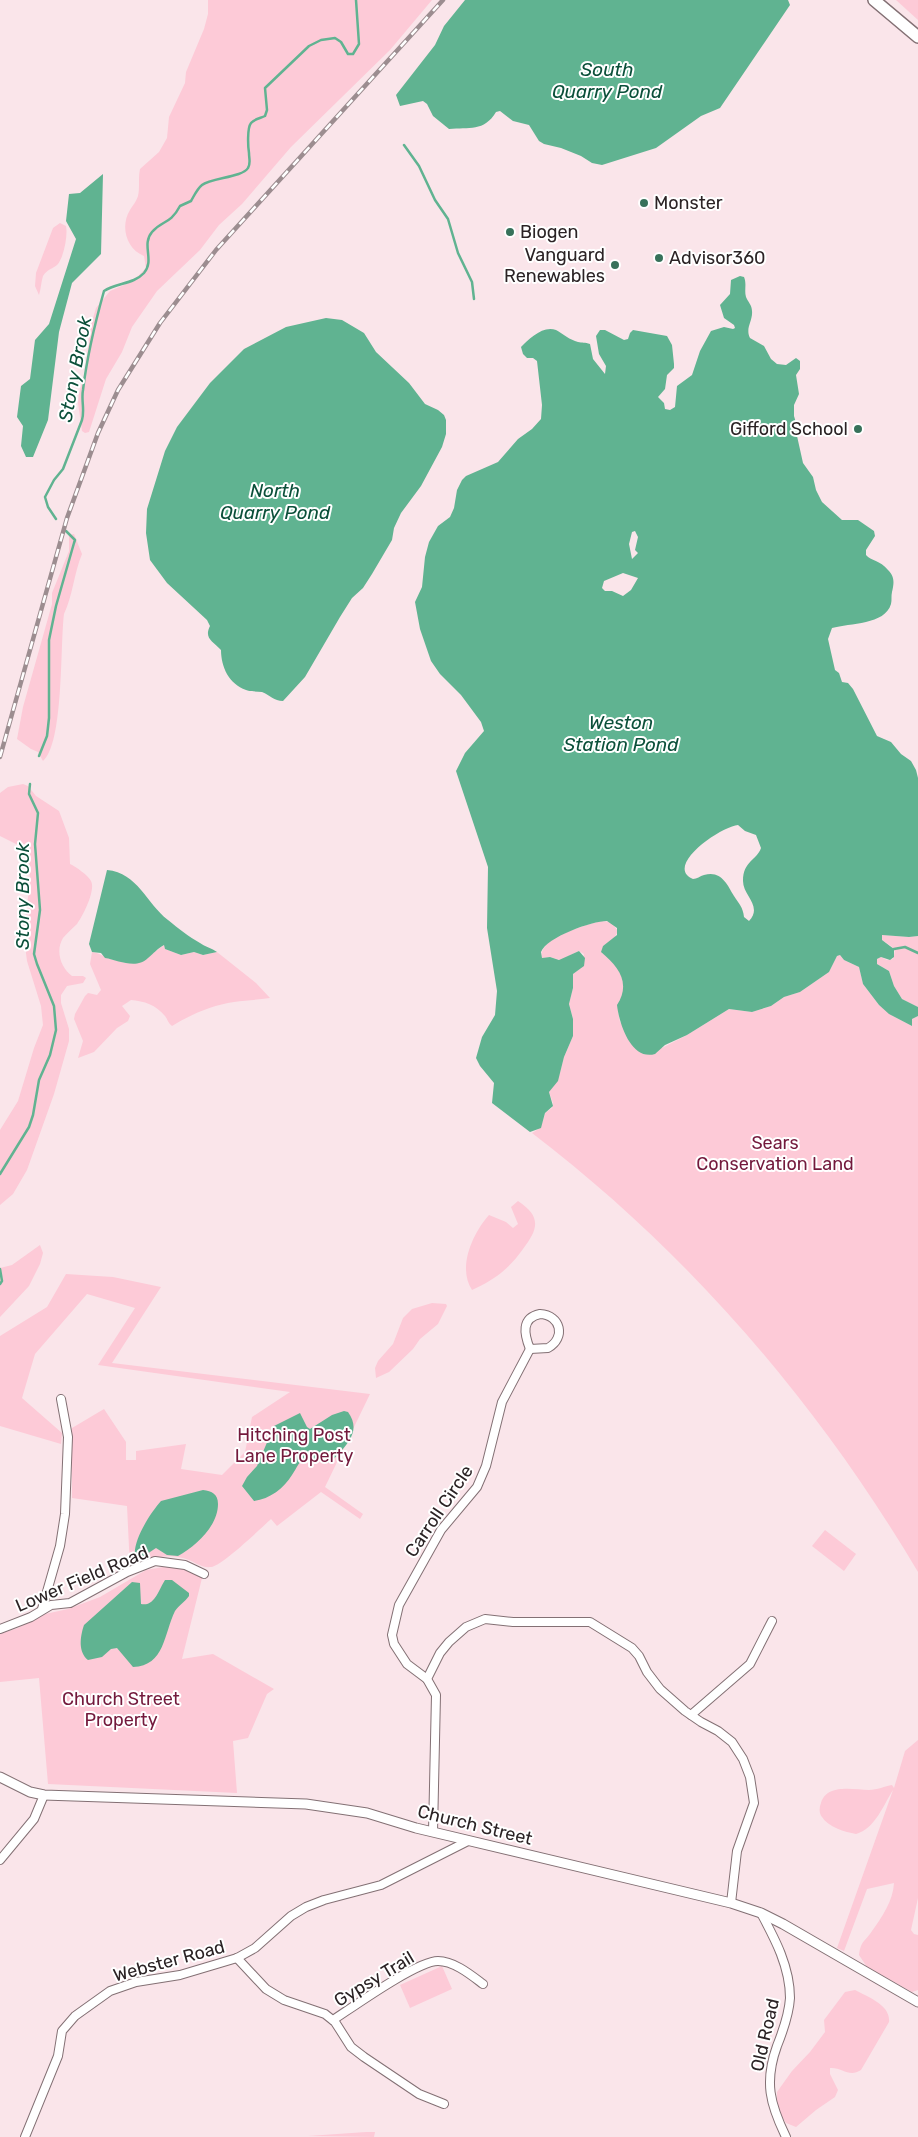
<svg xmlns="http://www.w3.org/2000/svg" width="918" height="2137" font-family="Rubik,sans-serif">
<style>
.green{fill:#fdcad7}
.water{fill:#60b391;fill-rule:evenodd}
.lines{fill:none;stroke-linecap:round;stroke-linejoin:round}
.stream{stroke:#60b391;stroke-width:2.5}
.minor-casing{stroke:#837074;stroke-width:10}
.tertiary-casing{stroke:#837074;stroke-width:11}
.primary-casing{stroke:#837074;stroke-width:14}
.minor{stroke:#fff;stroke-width:8}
.tertiary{stroke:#fff;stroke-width:9}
.primary{stroke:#fff;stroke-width:11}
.rail-casing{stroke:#9c8d90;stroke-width:4.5}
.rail{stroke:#fff;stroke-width:2.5;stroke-dasharray:8;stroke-linecap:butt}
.poi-dot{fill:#37715a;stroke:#fff;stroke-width:2}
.labels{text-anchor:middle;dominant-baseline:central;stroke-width:4;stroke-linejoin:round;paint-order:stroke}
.poi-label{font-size:18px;fill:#2b2325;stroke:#fff;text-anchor:start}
.park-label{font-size:18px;fill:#73193c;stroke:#fff}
.street-label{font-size:18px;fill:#2b2325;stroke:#fff}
.water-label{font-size:19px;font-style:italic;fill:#0b503a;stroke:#fff}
</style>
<rect width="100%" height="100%" fill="#fae5ea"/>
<g class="green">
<path d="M208,0H432L390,50L291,147L242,204L219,225L200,250L157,291L132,327L122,352L106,379L89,432L85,433L82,431L78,403L79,394L85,371L91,325L96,308L110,291L133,281L146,268L144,256C126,249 120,226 130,210C133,205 136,202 138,196C140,187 138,178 140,169L159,152L167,138L169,117L185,83L186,72L204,29L208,14Z"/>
<path d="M896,0H918V20Z"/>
<path d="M60,223L66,226C68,235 64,256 58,264C53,269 47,269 43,276C41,282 41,289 39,295L35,286L36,273L53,228Z"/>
<path d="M74,534L82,554C74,573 73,595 64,614C60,644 64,743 43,761L38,752L31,749L17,739L23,707L52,604V593L69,551V535Z"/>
<path d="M23,784L28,786L36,796L59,811L69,838L70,864C76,867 88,875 91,881C96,890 83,916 77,924C72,929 67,933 63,938C55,951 61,968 72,976H83L86,978L83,983L67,986L61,995V1003L69,1029V1041L54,1094L27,1170L13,1194L0,1205V1130L18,1101L34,1048L43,1025L41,1006L27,961L24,938L30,877L27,858L18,845L0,836V793L8,787Z"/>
<path d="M601,921L611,922L618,931L614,939L603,946L602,953C616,960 627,980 623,995C623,997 620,999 619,1002C617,1007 619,1017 620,1022L662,1048L687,1035L729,1009L752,1012L771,1006L784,997L800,992L829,972L837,956L840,955L844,960L859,967L863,984L879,1005L893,1016L912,1026V1019L918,1016V1572C817,1402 689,1253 532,1133C541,1129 543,1122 545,1113L552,1108L553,1103L549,1092L560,1073L564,1057L573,1036V1019L569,1004L573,988V974L581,968L584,954L579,951L560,960L550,957L542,958C537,938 586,925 601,921Z"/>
<path d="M882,935L909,937L918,936V1007L902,999L894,986L889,971L877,964V959L881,957L887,960L893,959L895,951L891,946L882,940Z"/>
<path d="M164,945L165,949L181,955L194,952L203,955L217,952L256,983L270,998C258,1000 246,1000 234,1002C212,1005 190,1015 172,1026C168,1023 168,1020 165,1016C156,1005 144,1001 131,1000L122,1006L130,1016L128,1021L117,1028L94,1052L78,1058L83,1041L74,1019L75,1014L85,996L88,993L97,995L101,990L90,964L92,952C100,953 104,957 111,959C141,968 140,962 164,945Z"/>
<path d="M518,1201C542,1217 538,1229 523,1249C508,1270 494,1280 472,1290C457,1267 473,1233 489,1215L506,1222L513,1228L518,1224L511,1207Z"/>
<path d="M40,1245L43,1253L40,1264L29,1286L0,1317V1268L12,1265Z"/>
<path d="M66,1274L113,1277L161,1287L112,1363L370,1394L325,1487L363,1514L360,1519L321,1492L277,1526L271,1519C260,1529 223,1565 211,1567C202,1568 196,1563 189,1560C168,1552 149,1558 130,1568L127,1506L72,1498V1428L104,1409L126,1442V1460H136V1451L186,1444L181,1469L222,1475L245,1452L252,1417L290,1392L98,1365L135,1308L87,1294L35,1354L22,1398L62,1433L61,1444L0,1426V1336L47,1307Z"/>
<path d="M432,1303L446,1304L447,1306L438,1324L420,1339L413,1349L389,1372L376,1378L375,1368L378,1361L393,1344L403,1318L412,1309Z"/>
<path d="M825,1530L856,1554L844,1571L812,1546Z"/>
<path d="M169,1566L183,1568L202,1578L182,1659L213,1654L274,1689L267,1694L248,1738L233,1741L237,1793L48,1784L39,1678L0,1682V1634L18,1628L45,1614L68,1609L100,1597L146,1570Z"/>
<path d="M918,1740V1898L911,1930L914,1934L918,1935V1990L912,1992L867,1967L859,1955C861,1940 865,1942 872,1931C882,1917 893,1901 894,1883L867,1889L844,1951L837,1948L893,1790C884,1804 875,1829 856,1834C845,1832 828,1827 822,1817C819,1813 819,1808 821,1803C827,1783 854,1790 869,1790C877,1790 885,1786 892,1785L894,1788L905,1751Z"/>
<path d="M442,1966L452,1989L410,2008L400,1985Z"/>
<path d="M855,1990C868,1997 891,2005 889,2022L861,2070C849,2078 842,2067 830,2068V2074L838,2090L835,2097L816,2110L796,2127L786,2123L781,2115L777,2107V2092L792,2071L810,2052L825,2032L824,2020L845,1992Z"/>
<path d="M375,2132L374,2137L308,2136L366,2132Z"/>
</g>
<g class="water">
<path d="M465,0H788L790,5L720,108L701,116L656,148L602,165L592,163L581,156L561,148L544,144L539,141L529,125L513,121L500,111L496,112C484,132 469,127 449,129L433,116L427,104L423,101L400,106L396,95L435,45L444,26Z"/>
<path d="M103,174L101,254L72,283L59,332L48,420L33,457H26L21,446L23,426L17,417L21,386L30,379L35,340L49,324L76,239L66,221L69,194L80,193Z"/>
<path d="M740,276L744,277C747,284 744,290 746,297C748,302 752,305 752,311C753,321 745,328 750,338L764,346L771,359L777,364L786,365L796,358L800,361V369L796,375L799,394L794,405V416L797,426V436L803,463L813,477L816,490L822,502L842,520H858L874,531L875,536L866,550V555C871,561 880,560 888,570C895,577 894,583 892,592C891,596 892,600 891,604C885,625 850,623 832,628L828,639L835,670L839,673L842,682L848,683L853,689L877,736L891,742L901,754L911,761L916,770L918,778V936L909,937L882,935V940L894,949V957L890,960L881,957L877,959V964L889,971L894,986L902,999L918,1007V1016L912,1019V1026L889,1014L879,1005L863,984L859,967L844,960L840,955L837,956L829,972L800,992L784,997L771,1006L752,1012L729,1009L687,1035L665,1045L655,1054C631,1061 619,1023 617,1005C631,983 619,967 601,952L603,946L617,935V928L607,921C592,921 547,937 541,952L542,958L550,957L559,960L579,951L585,958L584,966L573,974V988L569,1004L573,1019V1036L564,1057L558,1081L549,1092L553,1106L545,1113L541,1128L530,1132L492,1103L494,1083L480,1066L476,1058L482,1037L495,1015L497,991L487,928L488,867L456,771L465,753L484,731L481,722L461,695L440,674L431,661L420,629L415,602L422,587L425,557L429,542L438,526L450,517L454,508L457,490L462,480L466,476L498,462L518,439L532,429L541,419L542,405L537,361L533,358H527L523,354L521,347C529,339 543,325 556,330C563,334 570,340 578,342C582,343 585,342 590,344L593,359L605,374L606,366L599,354L596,336L600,330H605L624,340L628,339L630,333L633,330L667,336L672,345L674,364V368L667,375L665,389L658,397L664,403L665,409L670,410L675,407L677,386L692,375L700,351L711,331L724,327L733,329L735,328L734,325L724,318L720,305L730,294L731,280ZM635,531L638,537L635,550L638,553L632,559L629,544L632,532ZM623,573L638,578L631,590L623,596L612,591H605L602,588L604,581ZM738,825L745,831L756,835L761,848C757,860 743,861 743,881C743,896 763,906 749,921L744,917C743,907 739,904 734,896C727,884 721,870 704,875C700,876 697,879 693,879C663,866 722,826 738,825Z"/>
<path d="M326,318L342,320L364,333L376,352L409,383L425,404L438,410L444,415L446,420V434L442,447L421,486L401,513L394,528L392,540L372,574L363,588L352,598L340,617L305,677L283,701C274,701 270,695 262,692C257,691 251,692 246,690C229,684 221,667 221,650C212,641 204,638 210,626L207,620L167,583L150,560L146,533L147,509L165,451L177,427L210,383L244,349L286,327Z"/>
<path d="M107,870C138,873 146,903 168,920C178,928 189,937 200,943C205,947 212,948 217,952L203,955L194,952L181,955L165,949L164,945C157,949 154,953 148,958C136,970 118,960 105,958L101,953L92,952L89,944Z"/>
<path d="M344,1411L348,1412C359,1427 352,1439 341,1451C336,1456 333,1462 326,1463L307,1457C299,1460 297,1468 292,1475C284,1488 270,1499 254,1501L242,1486L247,1477L257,1466L274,1426L300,1413L307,1427L310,1429L332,1415Z"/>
<path d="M203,1490C212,1491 218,1494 218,1504C218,1526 196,1546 178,1556L167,1555L156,1548L144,1556L137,1558L135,1555C133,1540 151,1512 161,1501Z"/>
<path d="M165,1580H172L189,1593V1596C185,1602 179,1605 175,1611C164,1633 165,1666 133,1667L117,1648L111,1649L102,1657L88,1660C78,1652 80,1637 84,1625L132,1582L140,1583L141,1604C155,1607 159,1589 165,1580Z"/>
</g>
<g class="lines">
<g class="stream">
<path d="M404,145L419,166L435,200L448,219L458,253L472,282L474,299"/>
<path d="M56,519L48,507L45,497L54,480L63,469L82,420C85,410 81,400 83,390C87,356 95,323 104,291C116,283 134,284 144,273C155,260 141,245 152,232C162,220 170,225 180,206L191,201C194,196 197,189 202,185C211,178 243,177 248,168C251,163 249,159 249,153C248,147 247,128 251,123C254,119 261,118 265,116L267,110L265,88L309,46L321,40L335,38L341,42L348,54H353L359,44L356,0"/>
<path d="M39,756L47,736L49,718V640L56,606L74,543L75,540L66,531"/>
<path d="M894,949L905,947L918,953"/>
<path d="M0,1174L29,1127L33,1115L39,1080L50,1055L56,1030L54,1006L37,964L34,954L40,910L35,844L38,813L29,794L30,784"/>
<path d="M0,1269L2,1281L0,1284"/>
</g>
<g class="minor-casing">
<g id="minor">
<path d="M540,1314C561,1315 566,1338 548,1348L530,1349C524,1334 521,1318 540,1314Z"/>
<path d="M42,1609L60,1546L65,1514L68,1437L61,1399"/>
<path d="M0,1629L31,1617L51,1605L70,1603L127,1572L155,1561L185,1565L204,1574"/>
<path d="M427,1679L407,1664L394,1644L392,1635L399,1605L441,1530L477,1487L486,1466L502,1402L530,1349"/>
<path d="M691,1715L750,1664L772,1621"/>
<path d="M433,1832L436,1695L427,1679L440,1653L449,1642L466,1627L485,1619L513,1622H590L632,1648L639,1656L647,1672L660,1689L685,1711L701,1722L718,1731L732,1742L743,1759L750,1777L754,1803L737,1851L731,1903"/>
<path d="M0,1860L34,1819L44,1795"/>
<path d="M761,1913C775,1939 790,1967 790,1998C789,2015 783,2031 777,2046C764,2082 770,2104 786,2137"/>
<path d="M237,1958L266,1989L284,2000L325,2014L335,2022L351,2047L364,2057L419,2094L444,2104"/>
<path d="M333,2020C353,2007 417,1961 438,1961C454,1961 471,1975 483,1984"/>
<path d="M25,2137L58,2056L62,2031L75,2016L110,1991L136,1982L180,1975L237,1958L255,1948L291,1916L306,1907L324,1900L381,1885L468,1841"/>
</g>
</g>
<g class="tertiary-casing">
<path id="tertiary" d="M0,1777L30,1792L44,1795L306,1804L367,1813L416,1828L731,1903L761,1913L783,1924L918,2002"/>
</g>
<g class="primary-casing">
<path id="primary" d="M874,0L918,37"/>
</g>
<use href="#minor" class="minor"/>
<use href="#tertiary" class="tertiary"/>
<use href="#primary" class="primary"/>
<g class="rail-casing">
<path id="rail" d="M0,757L67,518L98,433L118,390L160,323L216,250L443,0"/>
</g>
<use href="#rail" class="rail"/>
</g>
<g class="poi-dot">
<circle cx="644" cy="203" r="5"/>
<circle cx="510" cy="232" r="5"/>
<circle cx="659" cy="258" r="5"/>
<circle cx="615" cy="265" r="5"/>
<circle cx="858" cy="429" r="5"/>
</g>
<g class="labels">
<g class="poi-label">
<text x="654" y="203">Monster</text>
<text x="520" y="232">Biogen</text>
<text x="605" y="255" text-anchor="end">Vanguard<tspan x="605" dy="21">Renewables</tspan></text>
<text x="669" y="258">Advisor360</text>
<text x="848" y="429" text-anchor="end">Gifford School</text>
</g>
<g class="park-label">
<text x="775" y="1143">Sears<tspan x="775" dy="21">Conservation Land</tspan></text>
<text x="294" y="1435">Hitching Post<tspan x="294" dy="21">Lane Property</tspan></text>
<text x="121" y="1699">Church Street<tspan x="121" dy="21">Property</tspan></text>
</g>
<g class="street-label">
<text transform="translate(439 1511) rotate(-56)">Carroll Circle</text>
<text transform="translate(82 1579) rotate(-23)">Lower Field Road</text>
<text transform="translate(475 1825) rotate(14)">Church Street</text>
<text transform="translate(169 1961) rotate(-15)">Webster Road</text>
<text transform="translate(374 1979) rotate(-31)">Gypsy Trail</text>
<text transform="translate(765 2035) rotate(-77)">Old Road</text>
</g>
<g class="water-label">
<text x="607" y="69">South<tspan x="607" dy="22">Quarry Pond</tspan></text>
<text transform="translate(75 369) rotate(-79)">Stony Brook</text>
<text x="275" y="490">North<tspan x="275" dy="22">Quarry Pond</tspan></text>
<text x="621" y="722">Weston<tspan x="621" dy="22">Station Pond</tspan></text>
<text transform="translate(22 896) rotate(-90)">Stony Brook</text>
</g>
</g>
</svg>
